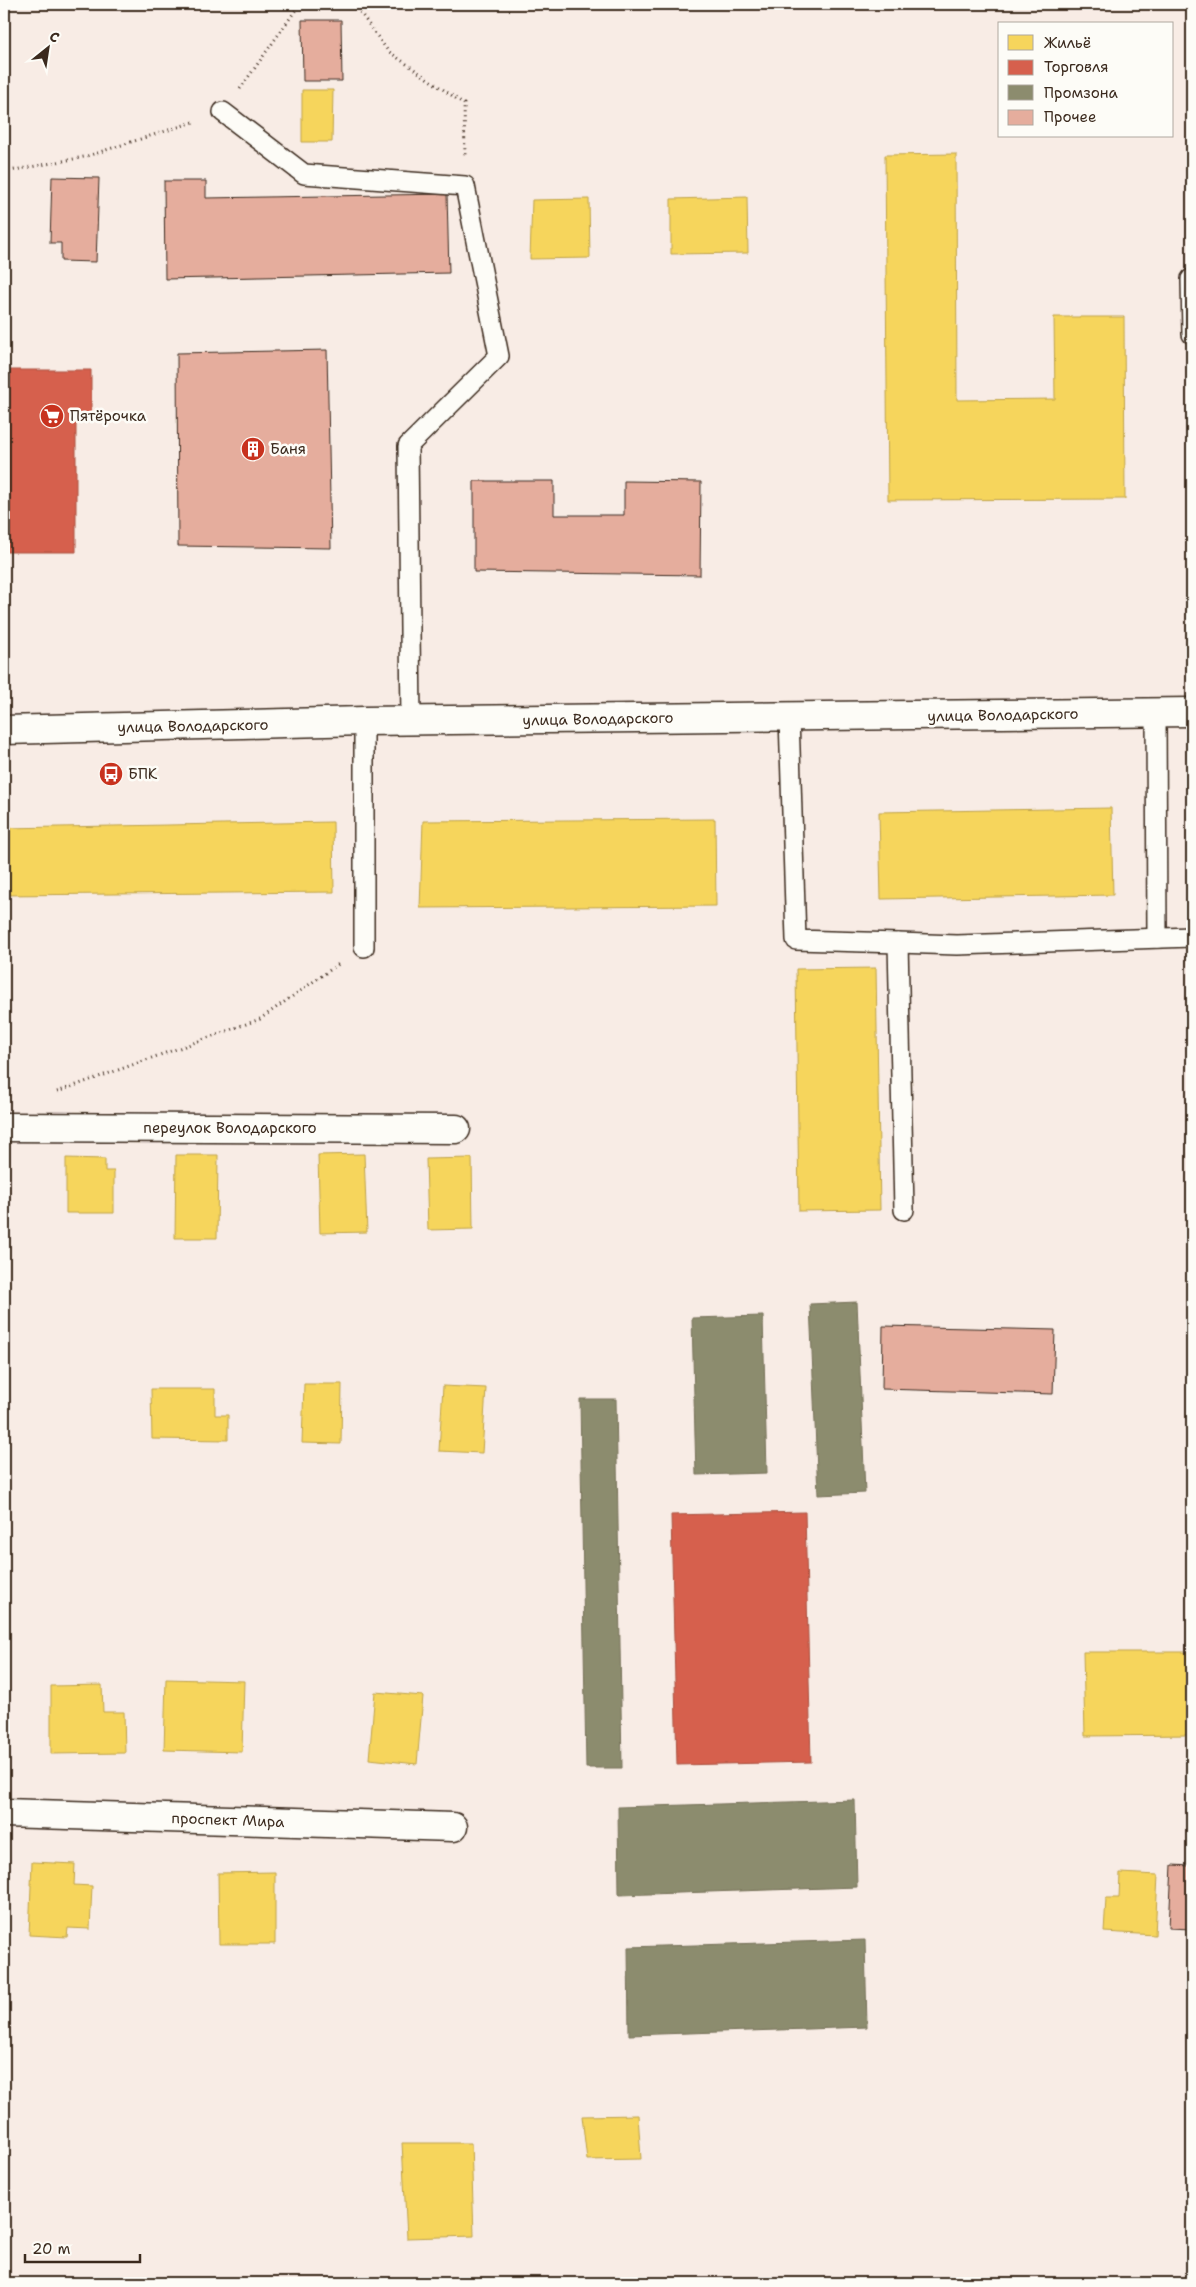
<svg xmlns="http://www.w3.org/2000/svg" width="1196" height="2287" font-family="'Shantell Sans',sans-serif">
	<rect width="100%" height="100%" fill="#f8ece5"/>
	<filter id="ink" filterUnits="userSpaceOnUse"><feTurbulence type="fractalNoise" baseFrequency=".02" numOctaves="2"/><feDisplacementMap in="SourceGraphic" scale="10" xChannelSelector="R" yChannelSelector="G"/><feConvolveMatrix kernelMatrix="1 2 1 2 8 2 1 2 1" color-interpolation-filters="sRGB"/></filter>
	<g filter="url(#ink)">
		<g fill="#f6d55c" stroke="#bea249">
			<path d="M302,90H333L332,142H302Z"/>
			<path d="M956,154L957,400L1055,399L1054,317H1124L1125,499L888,500L885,155Z"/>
			<path d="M747,197L748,253L671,254V199Z"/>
			<path d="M589,199L590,258L530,259L532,200Z"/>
			<path d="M1111,808L1113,895L881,899L879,812Z"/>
			<path d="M715,819L716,906L420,908L423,821Z"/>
			<path d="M333,822L334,892L4,895V828Z"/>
			<path d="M876,968L880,1210L799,1211L796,969Z"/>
			<path d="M364,1154L367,1232L320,1233L318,1155Z"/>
			<path d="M176,1155H218L217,1238H175Z"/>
			<path d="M66,1158L105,1159V1171H114V1213H66Z"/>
			<path d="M472,1158L473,1229L428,1230L426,1159Z"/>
			<path d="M304,1384H342L341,1444L302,1443Z"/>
			<path d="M443,1386L486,1388L482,1453L439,1451Z"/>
			<path d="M151,1389H215V1415H228V1440L152,1439Z"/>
			<path d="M1083,1652H1192V1735L1085,1736Z"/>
			<path d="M166,1679L244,1681L242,1752L164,1750Z"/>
			<path d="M102,1685L103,1712H124L125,1753L51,1754V1686Z"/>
			<path d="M375,1692L423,1696L417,1764L369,1759Z"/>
			<path d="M32,1862L75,1864L74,1885L92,1886L90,1929L68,1928L67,1937L29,1935Z"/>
			<path d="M275,1872V1944H219L218,1873Z"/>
			<path d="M1120,1873L1158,1875L1155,1935L1104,1932L1106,1898H1119Z"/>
			<path d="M638,2115L641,2159L587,2160L582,2116Z"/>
			<path d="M402,2143H471L474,2236L407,2238Z"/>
		</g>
		<g fill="#d6604d" stroke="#a8503f">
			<path d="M4,370H91V414H76V552H4Z"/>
			<path d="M805,1512L811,1762L677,1765L671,1515Z"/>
		</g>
		<g fill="#8c8c6e" stroke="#746f56">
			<path d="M857,1302L865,1493L818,1495L810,1304Z"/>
			<path d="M763,1316L767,1473L696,1475L692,1318Z"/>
			<path d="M580,1399H616L622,1768H586Z"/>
			<path d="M855,1800L857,1887L619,1895L618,1807Z"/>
			<path d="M865,1940L867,2027L629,2035L628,1947Z"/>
		</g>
		<g fill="#e5ad9d" stroke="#3b2a1e">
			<path d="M302,20H341L342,81H303Z"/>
			<path d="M52,177L99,178L96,262L61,261V243H50Z"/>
			<path d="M164,181H206V198L447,194L449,273L165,279Z"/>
			<path d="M327,350L331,548L178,546L177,353Z"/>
			<path d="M474,481H554V515H624V481L701,482L700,575L474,572Z"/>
			<path d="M883,1326L1055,1330L1053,1394L882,1389Z"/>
			<path d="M1172,1865L1192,1866V1929L1169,1928Z"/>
		</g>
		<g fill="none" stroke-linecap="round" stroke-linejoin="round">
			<g stroke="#3b2a1e" stroke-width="22">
				<g id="lane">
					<path d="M223,112L304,174L465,186L499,356L408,446L411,721"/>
					<path d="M1191,279L1192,334"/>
					<path d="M1156,713L1157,938"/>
					<path d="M789,717L796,940L898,943L904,1210"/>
					<path d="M898,943L957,945L1192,937"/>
					<path d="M364,947V721"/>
				</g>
			</g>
			<g stroke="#3b2a1e" stroke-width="31">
				<g id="street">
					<path d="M4,1127L456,1129"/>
					<path d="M4,1813L453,1827"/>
				</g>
			</g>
			<g stroke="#3b2a1e" stroke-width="31">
				<path id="primary" d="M4,730L364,721L1192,712"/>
			</g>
			<g stroke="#3b2a1e" stroke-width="3" stroke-dasharray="1 4" stroke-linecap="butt">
				<path d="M354,4L388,51L464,104L465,156"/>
				<path d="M240,89L300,4"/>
				<path d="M4,172L84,157L197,121"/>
				<path d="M57,1092L260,1019L340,963"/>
			</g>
			<use href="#lane" stroke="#fdfcf7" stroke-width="19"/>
			<use href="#street" stroke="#fdfcf7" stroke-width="28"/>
			<use href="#primary" stroke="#fdfcf7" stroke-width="28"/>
		</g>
	</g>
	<defs>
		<g id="supermarket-disc" transform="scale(1.25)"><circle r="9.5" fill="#c8321e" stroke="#fdfcf7"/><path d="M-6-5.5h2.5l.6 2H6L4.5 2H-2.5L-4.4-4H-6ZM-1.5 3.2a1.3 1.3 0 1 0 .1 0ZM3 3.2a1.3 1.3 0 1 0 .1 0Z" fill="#fff"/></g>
		<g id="building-disc" transform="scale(1.25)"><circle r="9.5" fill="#c8321e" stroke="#fdfcf7"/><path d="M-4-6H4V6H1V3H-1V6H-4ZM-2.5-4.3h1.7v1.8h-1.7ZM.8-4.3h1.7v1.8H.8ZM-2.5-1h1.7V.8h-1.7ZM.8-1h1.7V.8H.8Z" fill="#fff"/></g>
		<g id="bus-disc" transform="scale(1.25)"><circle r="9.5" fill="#c8321e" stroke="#fdfcf7"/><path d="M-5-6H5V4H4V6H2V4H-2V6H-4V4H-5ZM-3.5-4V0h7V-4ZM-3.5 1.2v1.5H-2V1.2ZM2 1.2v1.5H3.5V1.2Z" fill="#fff"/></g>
	</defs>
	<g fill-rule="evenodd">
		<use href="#supermarket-disc" x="52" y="416"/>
		<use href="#building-disc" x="253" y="449"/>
		<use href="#bus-disc" x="111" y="774"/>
	</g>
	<g text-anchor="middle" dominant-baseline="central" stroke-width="5" stroke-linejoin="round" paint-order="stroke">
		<g font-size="15" fill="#3b2a1e" stroke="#fdfcf7" text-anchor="start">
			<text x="70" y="416">Пятёрочка</text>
			<text x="270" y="449">Баня</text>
			<text x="128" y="774">БПК</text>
		</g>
		<g font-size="15" fill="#3b2a1e" stroke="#fdfcf7">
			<text transform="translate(1003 715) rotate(-1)">улица Володарского</text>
			<text transform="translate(598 719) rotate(-1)">улица Володарского</text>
			<text transform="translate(193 726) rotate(-1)">улица Володарского</text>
			<text x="230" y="1128">переулок Володарского</text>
			<text transform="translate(228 1820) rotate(2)">проспект Мира</text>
		</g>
	</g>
	<rect width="1196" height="2287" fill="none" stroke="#fdfcf7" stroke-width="20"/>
	<rect x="10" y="10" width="1176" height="2267" fill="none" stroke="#3b2a1e" stroke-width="2" filter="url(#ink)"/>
	<rect x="998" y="22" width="175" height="115" fill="#fdfcf7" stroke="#afa8a0"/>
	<rect x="1008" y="35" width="25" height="15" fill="#f6d55c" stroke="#afa8a0"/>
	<text x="1044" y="48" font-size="15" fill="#3b2a1e">Жильё</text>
	<rect x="1008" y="60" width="25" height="15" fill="#d6604d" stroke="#afa8a0"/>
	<text x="1044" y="72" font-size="15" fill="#3b2a1e">Торговля</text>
	<rect x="1008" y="85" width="25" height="15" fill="#8c8c6e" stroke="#afa8a0"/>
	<text x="1044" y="98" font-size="15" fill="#3b2a1e">Промзона</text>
	<rect x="1008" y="110" width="25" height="15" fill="#e5ad9d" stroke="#afa8a0"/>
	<text x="1044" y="122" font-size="15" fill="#3b2a1e">Прочее</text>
	<g transform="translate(48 48) rotate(30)" stroke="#fdfcf7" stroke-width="4" paint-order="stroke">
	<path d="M0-4L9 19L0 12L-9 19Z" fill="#3b2a1e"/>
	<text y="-8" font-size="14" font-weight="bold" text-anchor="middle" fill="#3b2a1e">С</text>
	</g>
	<path d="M25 2254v8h115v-8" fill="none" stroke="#3b2a1e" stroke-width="2.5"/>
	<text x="32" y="2254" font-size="15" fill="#3b2a1e" stroke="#fdfcf7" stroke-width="4" paint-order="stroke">20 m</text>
</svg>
